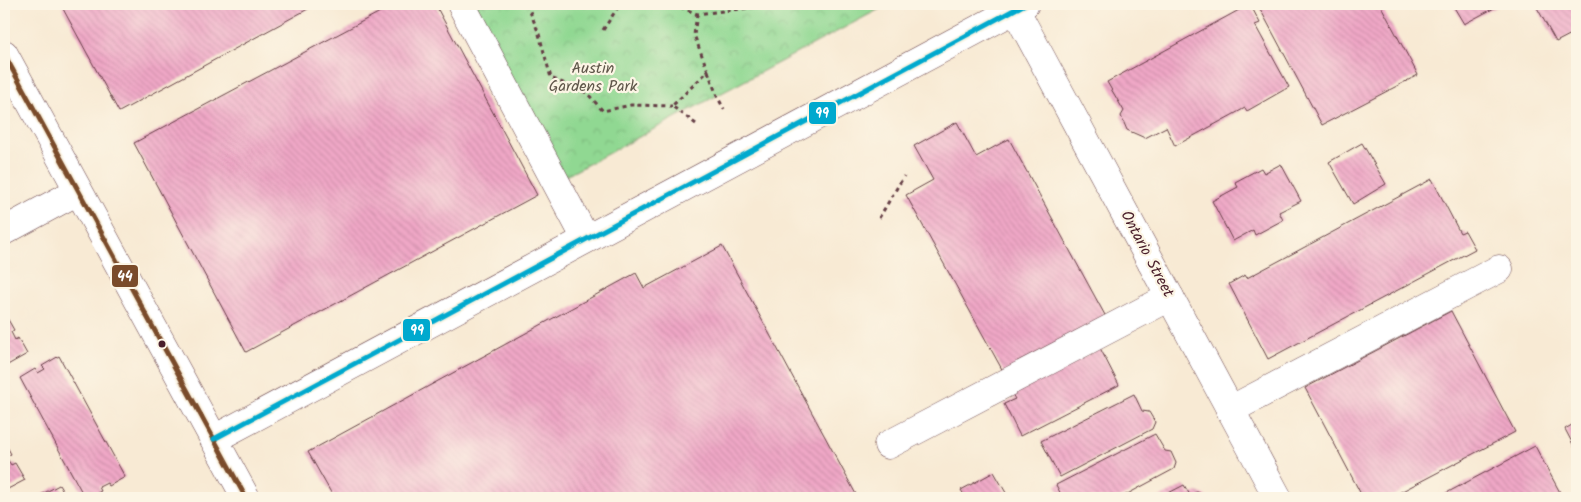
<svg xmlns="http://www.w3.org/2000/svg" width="1581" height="502" font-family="Kalam,sans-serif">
	<defs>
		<pattern id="park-crowns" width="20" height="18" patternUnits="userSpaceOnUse" patternTransform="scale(1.25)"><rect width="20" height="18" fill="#90d892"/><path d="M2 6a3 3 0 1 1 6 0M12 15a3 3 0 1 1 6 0" fill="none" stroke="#7eb97e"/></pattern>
		<pattern id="building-back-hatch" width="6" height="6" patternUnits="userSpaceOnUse" patternTransform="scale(1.25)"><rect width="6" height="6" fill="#efa7c6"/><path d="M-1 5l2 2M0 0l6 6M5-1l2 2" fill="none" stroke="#ce8faa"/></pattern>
	</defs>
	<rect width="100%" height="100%" fill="#fcf5e5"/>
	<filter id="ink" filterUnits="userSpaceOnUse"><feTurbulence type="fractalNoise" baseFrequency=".02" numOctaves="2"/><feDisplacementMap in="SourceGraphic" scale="10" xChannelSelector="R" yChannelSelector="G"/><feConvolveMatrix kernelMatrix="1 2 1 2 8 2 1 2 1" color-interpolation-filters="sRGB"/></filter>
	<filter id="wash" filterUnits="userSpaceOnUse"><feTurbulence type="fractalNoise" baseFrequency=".0096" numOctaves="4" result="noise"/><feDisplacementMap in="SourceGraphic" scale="20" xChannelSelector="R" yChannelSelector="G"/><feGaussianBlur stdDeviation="1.12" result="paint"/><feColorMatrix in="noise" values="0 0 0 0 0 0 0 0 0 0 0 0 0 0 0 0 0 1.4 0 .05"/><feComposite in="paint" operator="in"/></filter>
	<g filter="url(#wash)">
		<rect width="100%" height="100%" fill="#f8ead4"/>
		<path fill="url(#park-crowns)" stroke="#6d7c5e" d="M472,4H889L562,178Z"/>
		<g id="blocks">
			<g fill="url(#building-back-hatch)">
				<path d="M68,4H317L119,112L62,7Z"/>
				<path d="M395,4H435L537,195L246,352L134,143Z"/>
				<path d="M1250,4L1260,23L1255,25L1289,87L1247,111L1245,108L1175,146L1166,127L1145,138L1127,130L1121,116L1124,111L1107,82Z"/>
				<path d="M1261,4H1380L1418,75L1322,125L1258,5Z"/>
				<path d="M1452,4H1497L1498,6L1464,24Z"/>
				<path d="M1535,4H1577V31L1556,42Z"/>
				<path d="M957,122L976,157L1009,139L1106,317L1004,373L906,195L933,180L914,146Z"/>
				<path d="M1362,143L1386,184L1353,204L1329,162Z"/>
				<path d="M1281,164L1301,201L1279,212L1283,220L1255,235L1253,230L1233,241L1212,201L1238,187L1235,182L1261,168L1264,173Z"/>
				<path d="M1432,179L1460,233L1465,231L1475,249L1268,359L1229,284L1245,275L1247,278Z"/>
				<path d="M722,246L858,498H334L308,452L636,273L644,288Z"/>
				<path d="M1451,311L1515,432L1389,498H1363L1305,388Z"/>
				<path d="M6,316L14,330L11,332L15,340L18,338L27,354L4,367V317Z"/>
				<path d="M1100,348L1119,385L1020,436L1004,404L1015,399L1012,394Z"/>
				<path d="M59,356L125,477L109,486L107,483L99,487L101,491L88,498H85L20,378L35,369L38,373L45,369L42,366Z"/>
				<path d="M1134,394L1142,411L1149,412L1155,422L1152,429L1060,477L1041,441Z"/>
				<path d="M1577,422V452L1565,429Z"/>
				<path d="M1155,434L1165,451L1171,452L1176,463L1174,469L1120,498H1063L1056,485Z"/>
				<path d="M4,441L11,454L6,457L11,465L15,463L25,480L4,491Z"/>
				<path d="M1535,446L1563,498H1437Z"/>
				<path d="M994,472L1009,498H966L961,490Z"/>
				<path d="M59,485L67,498H35Z"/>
				<path d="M1184,485L1190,495L1197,492L1205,495L1207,498H1159Z"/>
			</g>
		</g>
	</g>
	<g filter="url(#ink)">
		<use href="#blocks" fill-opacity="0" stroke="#643d44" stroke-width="1"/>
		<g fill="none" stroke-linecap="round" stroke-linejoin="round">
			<g stroke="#643d44" stroke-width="29">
				<g id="minor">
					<path d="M461,4L586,239"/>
					<path d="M1015,9L1278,498"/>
					<path d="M4,231L78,191"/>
					<path d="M1230,410L1499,269"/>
					<path d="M214,439L1025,4"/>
					<path d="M888,445L1170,297"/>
				</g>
			</g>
			<g stroke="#643d44" stroke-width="29">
				<path id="major" d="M4,54L246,498"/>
			</g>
			<g stroke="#643d44" stroke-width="3" stroke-dasharray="4 4" stroke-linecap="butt">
				<path d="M527,4L539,34L551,78L587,93L603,111L631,105L672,106"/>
				<path d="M673,4L697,14L758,7L767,4"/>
				<path d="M603,30L620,4"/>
				<path d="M708,71L717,96L724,109"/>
				<path d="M696,124L672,106L708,71L694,35L697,14"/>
				<path d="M879,218L904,176"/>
			</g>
			<use href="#minor" stroke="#fff" stroke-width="28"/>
			<use href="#major" stroke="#fff" stroke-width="28"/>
			<g stroke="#fcf5e5" stroke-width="9">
				<path id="bus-1" d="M4,54L246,498"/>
			</g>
			<g stroke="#fcf5e5" stroke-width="9">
				<path id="bus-2" d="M214,439L1025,4"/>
			</g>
			<use href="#bus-1" stroke="#7a4b2a" stroke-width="5"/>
			<use href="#bus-2" stroke="#00a9ce" stroke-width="5"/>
		</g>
	</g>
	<circle fill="#4a1f2b" stroke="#fcf5e5" stroke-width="2" cx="162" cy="344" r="4.5"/>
	<g text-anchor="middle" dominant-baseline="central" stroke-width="4.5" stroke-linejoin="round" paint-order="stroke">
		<g font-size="16" fill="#5f564a" stroke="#fcf5e5">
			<text x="593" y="68">Austin<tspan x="593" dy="18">Gardens Park</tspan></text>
		</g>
		<g font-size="16" fill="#4a1f2b" stroke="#fcf5e5">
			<text transform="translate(1147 254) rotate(62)">Ontario Street</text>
		</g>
	</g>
	<g stroke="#fcf5e5" stroke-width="2">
		<rect x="808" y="101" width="29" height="24" rx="5" fill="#00a9ce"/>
		<rect x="111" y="264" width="28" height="24" rx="5" fill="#7a4b2a"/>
		<rect x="402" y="318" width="29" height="24" rx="5" fill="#00a9ce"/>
	</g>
	<g font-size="14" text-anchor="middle" font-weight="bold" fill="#fff">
		<text x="822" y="118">99</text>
		<text x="125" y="281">44</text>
		<text x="417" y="335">99</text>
	</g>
	<rect width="1581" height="502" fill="none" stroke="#fcf5e5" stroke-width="20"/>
</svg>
